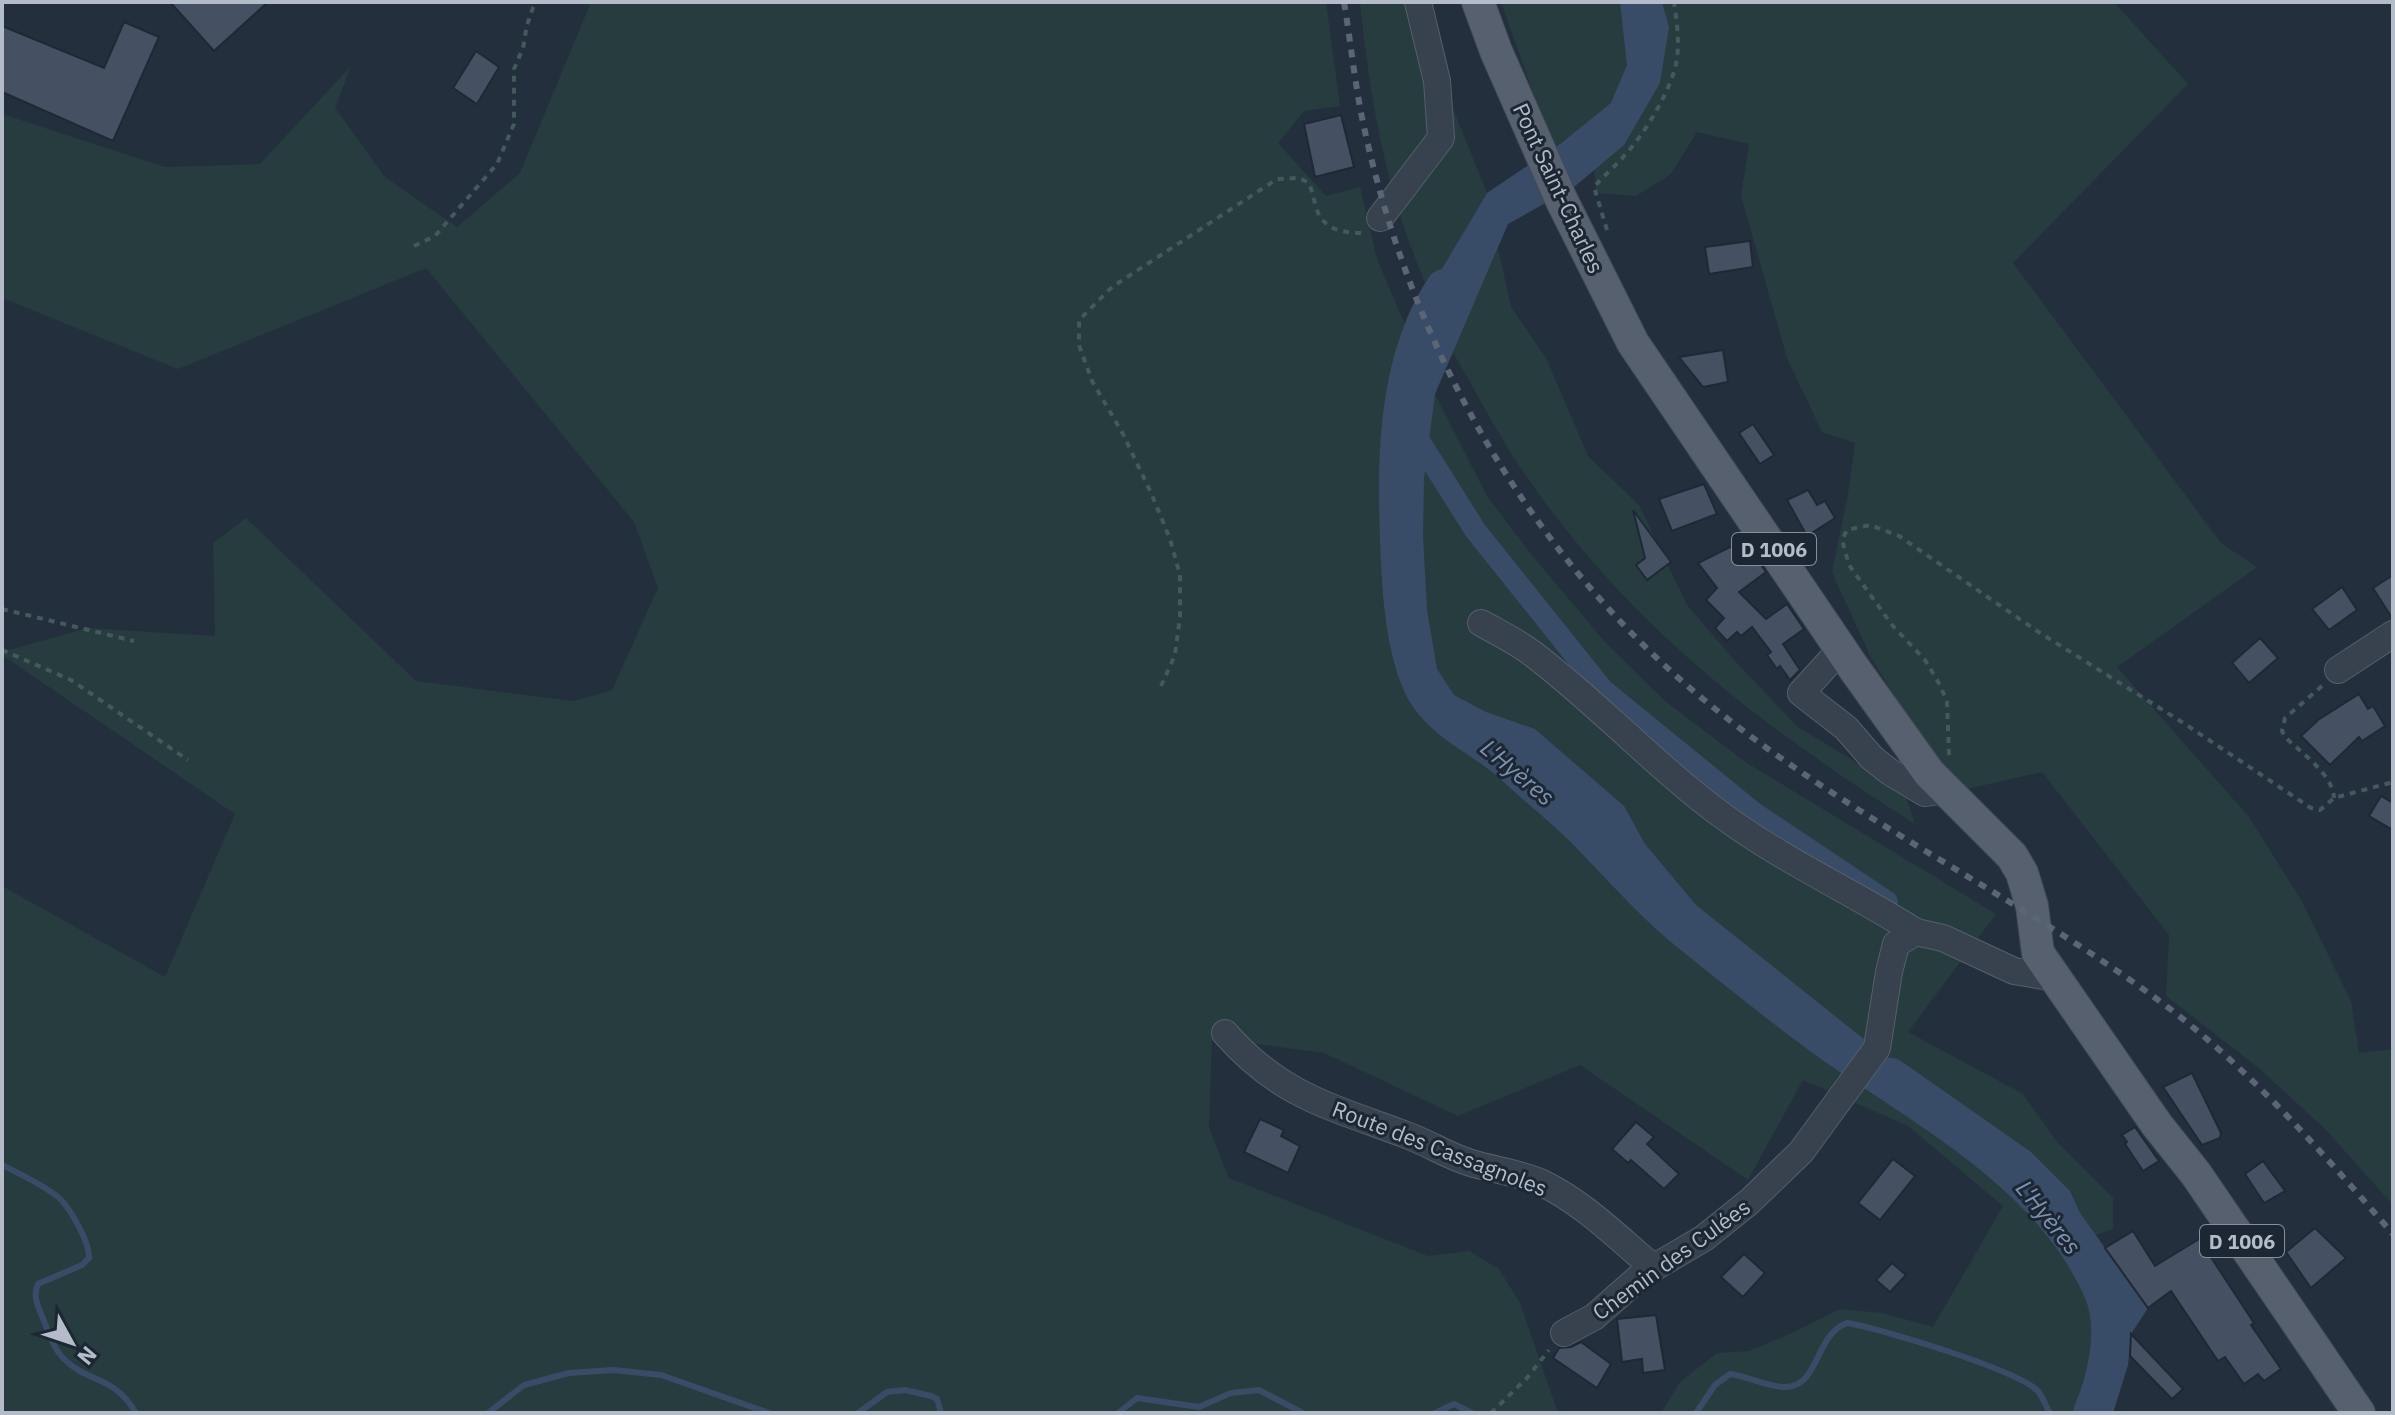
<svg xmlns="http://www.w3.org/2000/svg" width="2395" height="1415" font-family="'IBM Plex Sans',sans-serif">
	<rect width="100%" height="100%" fill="#242f3e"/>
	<g fill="#263c3f">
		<path d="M591,2H1326L1340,106L1304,111L1278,143L1326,196L1360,187L1377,259L1435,394L1487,496L1531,554L1605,642L1665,701L1747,763L1996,914L1908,1032L2023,1094L2058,1143L2113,1198V1229L2096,1235L2070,1238L2107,1310L2104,1375L2090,1413H1661L1680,1382L1717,1353L1749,1351L1794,1332L1840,1309L1882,1313L1933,1327L2003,1206L1908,1126L1803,1080L1748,1180L1580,1065L1458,1116L1324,1053L1212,1038L1209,1127L1229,1178L1428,1256L1469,1251L1499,1269L1520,1303L1558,1413H2V886L165,977L235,814L2,655V652L88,628L215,636L213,543L246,518L416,681L574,701L612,690L658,588L634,522L426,268L178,369L2,298V114L165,167L260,164L351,66L335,108L385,177L457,227L520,173Z"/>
		<path d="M1360,2H1410L1487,193L1440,274L1431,298C1421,272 1409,245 1401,218C1379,149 1367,74 1360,2Z"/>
		<path d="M1501,2H2114L2188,84L2013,263L2221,543L2257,567L2117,667L2249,817L2301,900L2351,1001L2359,1053L2393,1049V1205L2326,1130L2260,1069L2166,996L2169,935L2042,772L1967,789L1927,749L1870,656L1832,572L1848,494L1855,443L1822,432L1787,358L1741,196L1749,144L1697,132L1671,174L1636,196L1596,193L1591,120L1553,149Z"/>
		<path d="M1498,248L1511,307L1546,358L1588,456L1639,505L1687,605L1735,661L1798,727L1905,792L1915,824C1758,724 1625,623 1520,467C1495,430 1475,389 1452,351Z"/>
	</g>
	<path fill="#394c67" d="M1620,2H1662L1669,27L1660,83L1624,145L1574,187L1508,224L1435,394L1424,478L1423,535L1427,610L1437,669L1454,695L1486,712L1535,729L1624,806L1645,844L1696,905L1870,1044L1877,1056L1898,1059L2031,1152L2070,1191L2080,1213L2148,1308L2131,1334L2128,1365L2113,1413H2091C2117,1351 2114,1303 2076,1247C2016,1157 1916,1105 1830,1043C1781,1008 1733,970 1686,932C1646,899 1612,857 1574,820C1534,781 1487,748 1443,713L1427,696L1416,671L1403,612L1399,570L1397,473L1401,412L1408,377L1421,328L1439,274L1487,193L1560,144L1611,103L1627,65Z"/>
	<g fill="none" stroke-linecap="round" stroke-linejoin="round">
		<g stroke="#394c67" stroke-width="6">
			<path d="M2,1165C20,1174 42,1184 58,1197C70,1207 90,1243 89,1258L82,1265L38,1284C32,1296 39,1308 43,1319C49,1332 53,1348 63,1358C88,1384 113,1374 136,1413"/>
			<path d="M488,1413L524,1385L569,1373L613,1370L661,1375L769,1413"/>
			<path d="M858,1413L887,1392L905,1390L931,1396L937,1399L941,1413"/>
			<path d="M1118,1413L1137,1398L1199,1407L1231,1393L1259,1390L1303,1413"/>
			<path d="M1435,1413L1454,1404L1472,1413"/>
			<path d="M1696,1413L1715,1385L1730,1374C1748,1376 1766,1387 1785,1387C1820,1387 1814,1335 1847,1323C1880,1328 2017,1370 2038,1391C2043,1397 2046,1407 2050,1413"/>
		</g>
		<path stroke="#394c67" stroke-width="22" d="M1401,412L1475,530L1603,690L1754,813L1887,902"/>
		<path stroke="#394c67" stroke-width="36" d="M1444,287C1404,346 1396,427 1397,497C1398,549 1398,654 1428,697C1448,726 1487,742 1513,766C1536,788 1561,807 1583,829C1617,863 1650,902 1687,932C1734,970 1782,1009 1831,1044C1928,1112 2053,1177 2102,1292C2117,1329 2106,1378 2091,1413"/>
	</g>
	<g fill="#455162" stroke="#1f2835" stroke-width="2">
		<path d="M170,2H268L214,51Z"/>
		<path d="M124,22L159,37L113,141L2,92V26L104,68Z"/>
		<path d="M476,51L499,67L477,104L453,88Z"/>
		<path d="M1341,115L1354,167L1315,177L1304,124Z"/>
		<path d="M1750,241L1753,267L1709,274L1705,247Z"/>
		<path d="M1723,350L1728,382L1703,387L1679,357Z"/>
		<path d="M1753,424L1774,455L1760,464L1739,433Z"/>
		<path d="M1704,484L1717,514L1672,531L1659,499Z"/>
		<path d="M1808,490L1817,505L1825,501L1835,518L1807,536L1787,500Z"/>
		<path d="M1633,510L1671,562L1647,580L1636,565L1645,558Z"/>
		<path d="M1744,540L1766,572L1739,592L1766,619L1787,604L1804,629L1783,644L1800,670L1790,680L1780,666L1777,669L1767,655L1771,652L1752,627L1741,636L1737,632L1727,641L1715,628L1724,618L1706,600L1717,588L1698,563Z"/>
		<path d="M2393,575V618H2392L2373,588Z"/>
		<path d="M2342,587L2357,610L2329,630L2312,609Z"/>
		<path d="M2260,638L2278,658L2249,683L2232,663Z"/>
		<path d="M2359,694L2368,709L2373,706L2385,726L2362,741L2359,737L2330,765L2301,736L2318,720Z"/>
		<path d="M2381,796L2393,803V830L2369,816Z"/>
		<path d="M2192,1073L2221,1133L2220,1138L2202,1145L2163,1087Z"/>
		<path d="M1260,1119L1284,1130L1281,1136L1300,1146L1288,1173L1244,1152Z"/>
		<path d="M1636,1122L1654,1137L1647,1144L1679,1174L1664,1189L1631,1160L1628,1163L1612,1149Z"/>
		<path d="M2135,1127L2159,1161L2143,1171L2125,1144L2127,1142L2122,1135Z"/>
		<path d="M1893,1159L1915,1176L1880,1220L1858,1203Z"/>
		<path d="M2263,1161L2285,1191L2264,1203L2245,1174Z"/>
		<path d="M2315,1228L2346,1258L2311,1288L2286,1252Z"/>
		<path d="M2133,1231L2155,1266L2199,1239L2254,1323L2251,1325L2281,1369L2264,1381L2258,1374L2244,1384L2225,1357L2218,1361L2171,1291L2148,1308L2105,1248Z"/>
		<path d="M1744,1254L1765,1273L1743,1297L1721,1277Z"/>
		<path d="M1892,1263L1906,1275L1890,1292L1876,1280Z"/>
		<path d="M1656,1315L1665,1370L1643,1373L1642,1359L1622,1362L1617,1319Z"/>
		<path d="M2131,1334L2183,1389L2172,1399L2130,1356Z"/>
		<path d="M1581,1342L1611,1364L1597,1388L1553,1358L1559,1348L1571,1347Z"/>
	</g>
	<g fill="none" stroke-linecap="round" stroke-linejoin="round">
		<g stroke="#565f6c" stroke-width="28">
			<g id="minor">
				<path d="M1380,218L1441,138L1437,81L1418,2"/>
				<path d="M1481,623C1499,633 1518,642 1533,654C1600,705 1656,767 1723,816C1784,861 1853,892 1916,932"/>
				<path d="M1841,649L1801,693L1846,728L1872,758L1890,772L1925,793L1947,790"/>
				<path d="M2338,670L2393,634"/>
				<path d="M1225,1033C1281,1097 1333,1107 1409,1136C1430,1144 1450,1157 1471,1163C1494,1170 1520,1173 1542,1183C1584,1203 1619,1239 1654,1268"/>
				<path d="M1564,1333L1594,1317L1643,1274L1704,1238L1749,1202L1801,1152L1877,1048L1889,972L1896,944L1916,932L1943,938L2014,971L2055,978"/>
			</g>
		</g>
		<g stroke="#414a57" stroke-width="34">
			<path id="major" d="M1478,2L1496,51L1561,199L1633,343L1853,667L1929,773L2012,856L2022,873L2032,906L2038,953L2157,1125L2196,1174L2359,1413"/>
		</g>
		<g stroke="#44595c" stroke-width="4" stroke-dasharray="6 6" stroke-linecap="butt">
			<path d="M1607,230L1594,187C1603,176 1615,167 1624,156C1644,135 1670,92 1676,64C1680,44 1677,22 1674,2"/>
			<path d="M414,246L435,236L497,164L514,124V69L523,48L527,25L535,2"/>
			<path d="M2,609L134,641"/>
			<path d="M2,650L71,680L188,760"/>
			<path d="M1161,686L1175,655L1180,617V575L1170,539L1152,495L1123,434L1092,381L1079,345V320L1112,287L1277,179L1298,178L1308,182C1313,191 1313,198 1316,207C1323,231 1344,233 1365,233"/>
			<path d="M2322,686L2285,718L2282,731L2285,737C2301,753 2333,774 2334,798"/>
			<path d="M1949,755L1947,702L1940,685L1925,660L1892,625L1849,565L1842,540L1847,530L1870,525L1899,536L2037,631L2185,724L2311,808L2320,810L2334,798L2393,782"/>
			<path d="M1491,1413L1527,1378L1549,1350"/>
		</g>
		<use href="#minor" stroke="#38414e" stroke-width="26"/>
		<use href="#major" stroke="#56606e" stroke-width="32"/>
		<path stroke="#5a6575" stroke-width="6" stroke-dasharray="8 8" stroke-linecap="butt" d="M1344,2C1351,44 1355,86 1364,127C1411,346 1529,555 1703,699C1842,814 2007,890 2154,997C2245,1063 2320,1150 2393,1234"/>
	</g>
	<g text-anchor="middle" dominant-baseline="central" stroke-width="6" stroke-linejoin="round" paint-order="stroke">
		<g fill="#1d2633" stroke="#878f9c" stroke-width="2">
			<rect x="1732" y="533" width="84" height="32" rx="6"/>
			<rect x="2200" y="1225" width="84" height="32" rx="6"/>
		</g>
		<g font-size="20" font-weight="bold" fill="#b4bcc9">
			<text x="1774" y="549">D 1006</text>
			<text x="2242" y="1241">D 1006</text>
		</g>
		<g font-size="22" fill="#b4bcc9" stroke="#1d2633">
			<text transform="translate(1559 188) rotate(65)">Pont Saint-Charles</text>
			<text transform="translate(1440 1148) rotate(21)">Route des Cassagnoles</text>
			<text transform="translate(1671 1259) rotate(-36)">Chemin des Culées</text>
		</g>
		<g font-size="24" font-style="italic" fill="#7c92b1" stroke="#1d2633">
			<text transform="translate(1518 772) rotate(40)">L'Hyères</text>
			<text transform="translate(2049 1217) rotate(51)">L'Hyères</text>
		</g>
	</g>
	<rect width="2395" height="1415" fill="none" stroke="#b4bcc9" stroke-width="8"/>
	<g transform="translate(72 1343) rotate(130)" stroke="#1d2633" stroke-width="6" paint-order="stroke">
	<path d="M0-6L14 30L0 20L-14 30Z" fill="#b4bcc9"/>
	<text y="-12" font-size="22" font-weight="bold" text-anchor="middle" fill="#b4bcc9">N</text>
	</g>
</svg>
